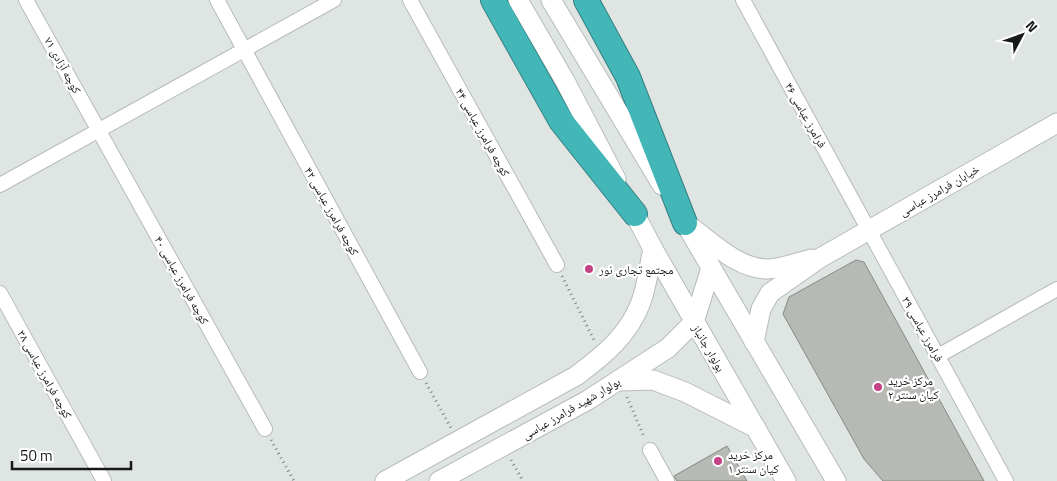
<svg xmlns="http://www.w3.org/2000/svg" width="1057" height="481" font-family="'Titillium Web','Noto Naskh Arabic',sans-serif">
	<rect width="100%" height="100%" fill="#dfe5e2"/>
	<g fill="#b7b9b4" stroke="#888a85">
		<path d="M856,260L864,262L984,481H883L864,459L783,314L789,297Z"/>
		<path d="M727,446L747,481H677L674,476Z"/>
	</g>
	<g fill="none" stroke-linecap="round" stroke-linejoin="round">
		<g stroke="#b6bcb9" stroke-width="16">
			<g id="street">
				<path d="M26,0L265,429"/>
				<path d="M217,0L420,372"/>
				<path d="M410,0L557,265"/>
				<path d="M743,0L1006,481"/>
				<path d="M0,185L334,0"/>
				<path d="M0,293L104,481"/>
				<path d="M938,356L1057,289"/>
				<path d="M650,450L667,481"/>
			</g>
		</g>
		<g stroke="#b6bcb9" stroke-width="21">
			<g id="secondary">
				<path d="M518,0L565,81L616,179"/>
				<path d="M551,0L662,185"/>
				<path d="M629,203L653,249L786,481"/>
				<path d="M678,211L836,481"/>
				<path d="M692,228C714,244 738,268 766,269C781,269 798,262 812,259"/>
				<path d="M754,342L761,309L770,293L820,258L1057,123"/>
				<path d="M620,381L653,380L685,392L756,428"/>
				<path d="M385,481L576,376C603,356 629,335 641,302C647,286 649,266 653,249"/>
				<path d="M439,481L588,400L668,348L694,322L711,268"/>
			</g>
		</g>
		<g stroke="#347f80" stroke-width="26">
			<g id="highway">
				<path d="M493,0L561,121L635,214"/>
				<path d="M586,0L628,77L685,223"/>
			</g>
		</g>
		<g stroke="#7f8381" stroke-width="3" stroke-dasharray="1 4" stroke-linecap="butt">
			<path d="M562,276L594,340"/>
			<path d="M426,383L451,428"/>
			<path d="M627,397L644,437"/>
			<path d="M271,440L294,481"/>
			<path d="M511,460L523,481"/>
		</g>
		<use href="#street" stroke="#fff" stroke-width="14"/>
		<use href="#secondary" stroke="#fff" stroke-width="19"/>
		<use href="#highway" stroke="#43b6b8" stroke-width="24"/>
	</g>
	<g fill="#c64185" stroke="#fff" stroke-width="2">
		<circle cx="589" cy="269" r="5"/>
		<circle cx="878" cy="387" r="5"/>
		<circle cx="718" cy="461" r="5"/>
	</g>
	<g text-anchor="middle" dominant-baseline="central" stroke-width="4.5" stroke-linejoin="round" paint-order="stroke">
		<g font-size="12" fill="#181a19" stroke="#fff">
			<text transform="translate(63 65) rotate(61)">کوچه آزادی ۷۱</text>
			<text transform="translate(806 115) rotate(61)">فرامرز عباسی ۴۶</text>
			<text transform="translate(483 132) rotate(61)">کوچه فرامرز عباسی ۴۴</text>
			<text transform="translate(939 190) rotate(-30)">خیابان فرامرز عباسی</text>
			<text transform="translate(332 211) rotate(61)">کوچه فرامرز عباسی ۴۲</text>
			<text transform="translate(182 280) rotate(61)">کوچه فرامرز عباسی ۴۰</text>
			<text transform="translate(923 329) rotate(61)">فرامرز عباسی ۳۹</text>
			<text transform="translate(709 348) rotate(60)">بولوار جانباز</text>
			<text transform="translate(45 374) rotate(61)">کوچه فرامرز عباسی ۳۸</text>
			<text transform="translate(571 408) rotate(-30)">بولوار شهید فرامرز عباسی</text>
		</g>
		<g font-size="12" fill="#181a19" stroke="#fff" text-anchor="start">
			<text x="599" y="269">مجتمع تجاری نور</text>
			<text x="888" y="380">مرکز خرید<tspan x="888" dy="14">کیان سنتر ۲</tspan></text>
			<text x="728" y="454">مرکز خرید<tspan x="728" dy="14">کیان سنتر ۱</tspan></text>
		</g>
	</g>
	<g transform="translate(1022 35) rotate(49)" stroke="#ffffff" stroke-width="4" paint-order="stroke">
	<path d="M0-4L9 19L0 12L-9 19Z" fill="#181a19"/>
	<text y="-8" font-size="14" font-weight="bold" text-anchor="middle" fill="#181a19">N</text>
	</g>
	<path d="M12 461v8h119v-8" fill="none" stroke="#181a19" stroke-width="2.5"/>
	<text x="20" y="461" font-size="15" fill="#181a19" stroke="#ffffff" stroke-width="4" paint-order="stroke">50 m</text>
</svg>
